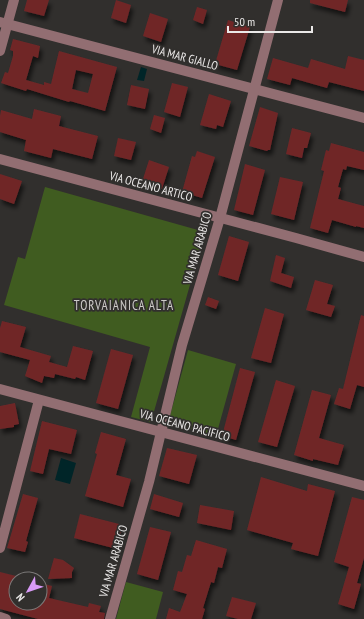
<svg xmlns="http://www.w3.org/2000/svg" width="364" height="619" font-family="'PT Sans Narrow',sans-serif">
	<defs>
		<filter id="shadow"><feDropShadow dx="2.5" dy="4.5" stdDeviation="2" flood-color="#0009"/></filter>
	</defs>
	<rect width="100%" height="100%" fill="#312f2d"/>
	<g fill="#405c20">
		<path d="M45,187L205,232L151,422L131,417L150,347L4,305L18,257L25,259Z"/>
		<path d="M188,350L236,364L216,436L168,423Z"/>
		<path d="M126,582L163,592L156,619H116Z"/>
	</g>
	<g fill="#002528">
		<path d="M141,67L147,69L144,81L137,80Z"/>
		<path d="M61,458L76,463L70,484L55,480Z"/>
	</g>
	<g fill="#702728" fill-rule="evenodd" filter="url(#shadow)">
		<path d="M27,0H49L44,16L24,11Z"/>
		<path d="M116,0L131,5L126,23L111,18Z"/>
		<path d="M310,0H348L345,12L310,3Z"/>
		<path d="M197,7L207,10L203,24L193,20Z"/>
		<path d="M150,13L168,19L161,42L143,36Z"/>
		<path d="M228,20L250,27L237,70L215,64Z"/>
		<path d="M13,39L40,46L38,58L33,56L26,80L44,85V82L51,84L59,51L117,67L105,111L70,101L69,102L27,89L26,91L1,83L5,72L8,73L13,56V51L10,50ZM76,70L93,74L88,93L72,89Z"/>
		<path d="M348,56L364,60V91L329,82L327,88L292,78L290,85L267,79L273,58L308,68L311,59L345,69Z"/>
		<path d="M172,83L188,87L180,117L164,112Z"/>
		<path d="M131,85L149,89L145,109L127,105Z"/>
		<path d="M209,94L231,101L223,127L217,125L216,129L200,125Z"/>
		<path d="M260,107L278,113L270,150H268L267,151L249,146Z"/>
		<path d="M34,109L61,116L59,126L98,136L92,159L53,149L51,158L24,151L26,140L0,132V116L1,110L32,119Z"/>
		<path d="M154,115L165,118L161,133L150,129Z"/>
		<path d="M292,128L311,133L307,148H304L302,158L286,154Z"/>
		<path d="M118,138L136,142L131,160L114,156Z"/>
		<path d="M331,143L364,152V170L347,166L346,170L343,169L338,187L341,188L338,199L364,206V228L356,226V227L332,220L328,233L310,228L324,171L321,170L326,150L329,151Z"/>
		<path d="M197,151L215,157L202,198L182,192L192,156L195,157Z"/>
		<path d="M149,160L169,167L162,189L142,182Z"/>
		<path d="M245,164L265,170L253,215L234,210Z"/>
		<path d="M0,174L22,181L14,204L0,199Z"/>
		<path d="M280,177L303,182L294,220L271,214Z"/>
		<path d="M229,236L249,242L238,281L218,275Z"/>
		<path d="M276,255L285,258L281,273L294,277L291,288L270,281Z"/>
		<path d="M315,280L333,285L327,304L335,306L331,317L306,310Z"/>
		<path d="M208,297L219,301L216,309L205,305Z"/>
		<path d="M265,308L284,314L271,363L251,358Z"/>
		<path d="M361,315L364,316V387L357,385L350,409L334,404L339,388L343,389Z"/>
		<path d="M2,321L26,327L20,347L51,356L49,362L67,367L73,346L93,351L85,380L76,377L75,379L55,374L54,378L44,376L42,383L25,376L30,360L0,352V328Z"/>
		<path d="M111,349L133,355L118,409L96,403Z"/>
		<path d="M240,368L255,372L236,440L222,436Z"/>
		<path d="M276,380L295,386L277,447L258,442Z"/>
		<path d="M312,390L331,395L319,438L344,445L338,465L313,459V461L294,455Z"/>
		<path d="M15,403L19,424L14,425V427L0,429V406Z"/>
		<path d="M42,421L77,430L71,454L49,449L43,474L30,471Z"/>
		<path d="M101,432L126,439L116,475L131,479L123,507L85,496L97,454L95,453Z"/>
		<path d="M167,448L197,455L189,484L159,476Z"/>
		<path d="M261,477L307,491L308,484L335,491L318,556L291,549L293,543L247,530Z"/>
		<path d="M23,494L38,498L26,541L28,542L25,552L7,548Z"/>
		<path d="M154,494L183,503L179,517L150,509Z"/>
		<path d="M352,497L364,500V558L357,583L361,584L354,609L338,604L349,567L334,562Z"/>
		<path d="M200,505L234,511L231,530L197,523Z"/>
		<path d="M80,514L123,525L117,549L74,538Z"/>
		<path d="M150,527L171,532L158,580L137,574Z"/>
		<path d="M196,540L227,549L222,568L218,567L214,583L211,582L203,608L205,609L202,619H166L169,608L180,612L187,594L173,590L178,571L182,572L187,555L191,556Z"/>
		<path d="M54,558L63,560L74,568L72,572V578L48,579Z"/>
		<path d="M0,572L16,576V603H40V583L52,586L49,598L88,607L89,603L101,606L99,612L105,613L104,619H38L0,609Z"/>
		<path d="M232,597L256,603L251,619H238L226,616Z"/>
	</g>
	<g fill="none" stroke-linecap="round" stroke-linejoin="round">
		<g stroke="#926e72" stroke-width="10">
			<path d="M0,22L364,118"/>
			<path d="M0,51L14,0"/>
			<path d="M0,159L296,238L364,257"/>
			<path d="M0,389L364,486"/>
			<path d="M0,548L39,400"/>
			<path d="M0,617L6,619"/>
			<path d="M110,619L149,482L182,345L220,218L278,0"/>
		</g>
	</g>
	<g text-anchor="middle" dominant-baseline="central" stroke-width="3.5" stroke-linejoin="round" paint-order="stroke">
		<g font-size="12" fill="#ebe9e8" stroke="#312f2d">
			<text transform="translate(185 57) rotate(15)">VIA MAR GIALLO</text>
			<text transform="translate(151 186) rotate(15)">VIA OCEANO ARTICO</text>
			<text transform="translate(197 248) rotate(-74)">VIA MAR ARABICO</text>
			<text transform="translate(185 425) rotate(15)">VIA OCEANO PACIFICO</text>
			<text transform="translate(113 561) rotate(-74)">VIA MAR ARABICO</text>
		</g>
		<g font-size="13" letter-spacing="1" fill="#cdcbc8" stroke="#312f2d">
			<text x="124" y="305">TORVAIANICA ALTA</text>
		</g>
	</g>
	<g transform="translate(28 591) rotate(230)"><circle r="19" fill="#312f2d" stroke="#7b7978"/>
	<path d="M0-3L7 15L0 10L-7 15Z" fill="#d99af7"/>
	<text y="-6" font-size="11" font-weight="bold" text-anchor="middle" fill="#ebe9e8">N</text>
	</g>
	<path d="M228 26v6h84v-6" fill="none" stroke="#ebe9e8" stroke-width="2"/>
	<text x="234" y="26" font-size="12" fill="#ebe9e8" stroke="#312f2d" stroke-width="3" paint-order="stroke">50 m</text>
</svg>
